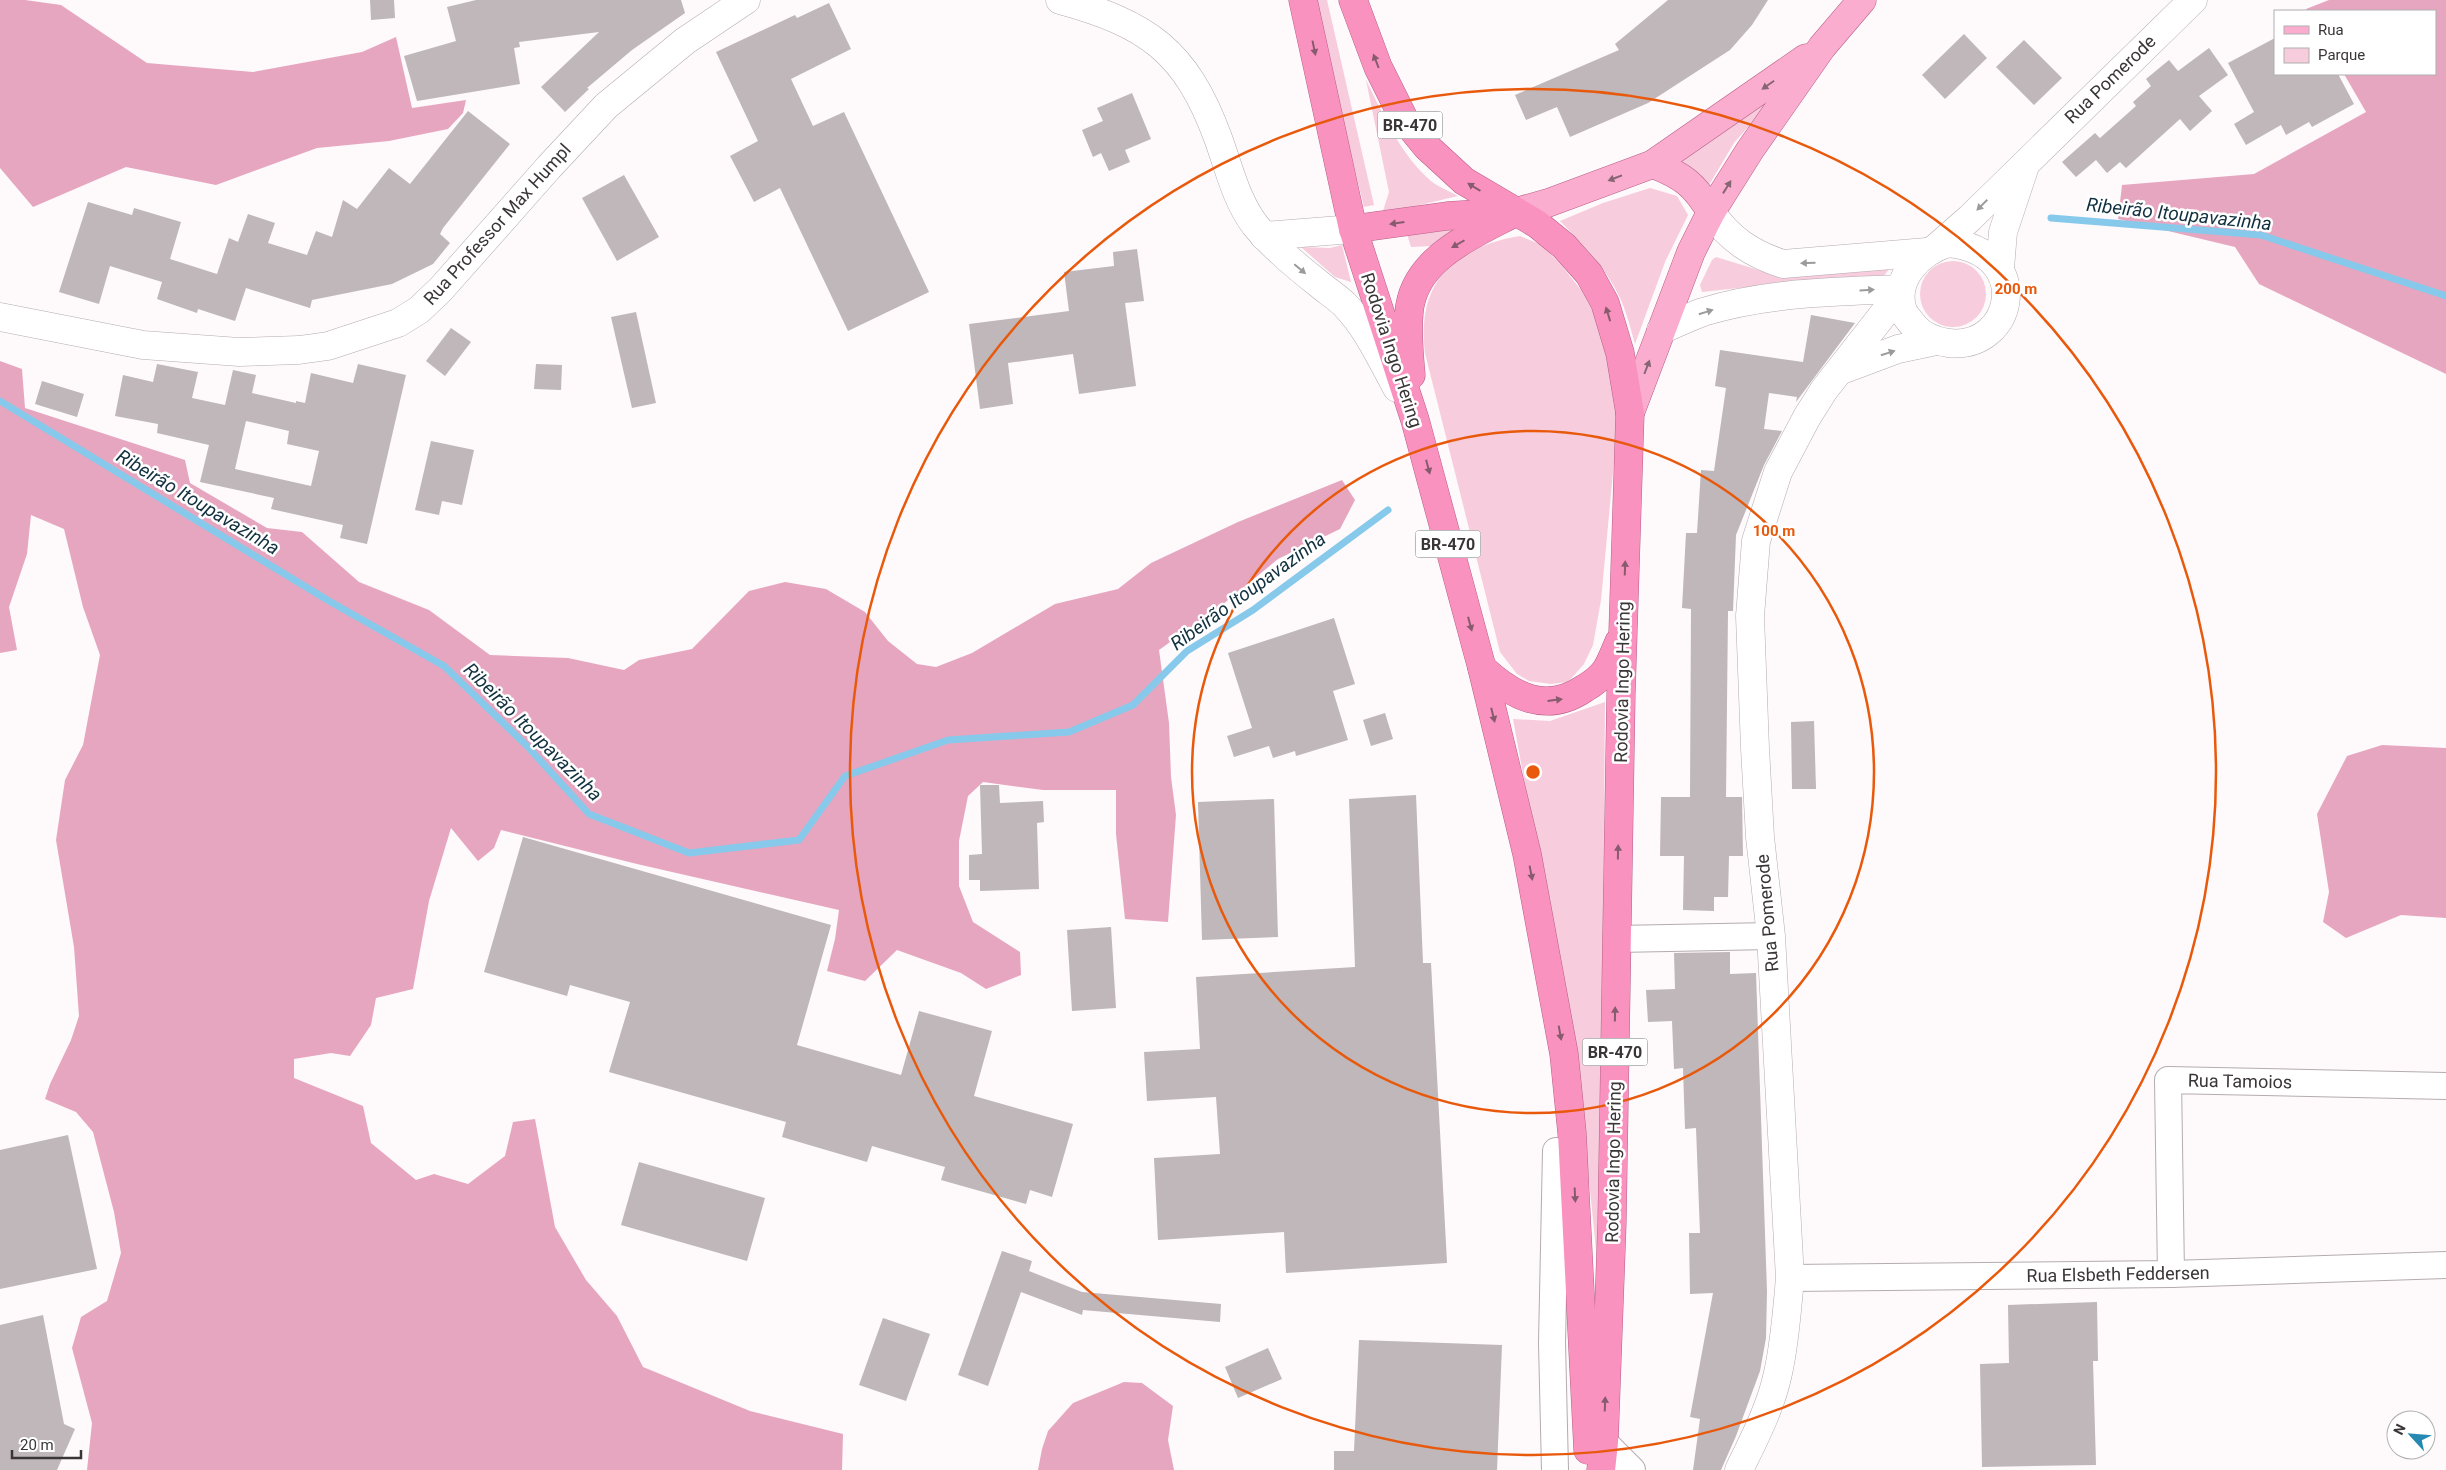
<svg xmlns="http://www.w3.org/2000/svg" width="2446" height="1470" font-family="Roboto,sans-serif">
	<rect width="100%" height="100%" fill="#fef9fb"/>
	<g fill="#f7ccdc">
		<path d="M1313,0H1327L1374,205L1364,207Z"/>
		<path d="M1366,80C1384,116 1400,154 1431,181C1438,187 1450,191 1458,196L1382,214L1389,192Z"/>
		<path d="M1781,89L1734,143L1709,185L1676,164Z"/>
		<path d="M1650,188L1677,196L1688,215L1665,262L1635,344C1631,330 1627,314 1621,300C1607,269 1583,245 1560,221L1603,203Z"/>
		<path d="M1465,226L1433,246L1411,247L1406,231Z"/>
		<path d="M1520,236L1542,245L1562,266L1581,290L1601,326L1618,419L1601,600L1593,645L1584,664L1568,682L1551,684L1529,681L1517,674L1500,652L1425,353C1416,283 1453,247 1520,236Z"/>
		<path d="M1342,245L1351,282L1335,277L1301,247L1330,248Z"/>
		<path d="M1716,257L1775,275L1798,277L1893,264L1880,281L1831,278L1702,292L1700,285L1712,260Z"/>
		<circle cx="1953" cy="294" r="33"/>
		<path d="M1605,702L1600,1289L1579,1081L1513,719L1550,721Z"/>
	</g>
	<g fill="#e7a6bf">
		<path d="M0,0H25L61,5L147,63L253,72L362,52L396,37L412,108L466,100L463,113L448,129L389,141L317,148L216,185L126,167L33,207L0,168Z"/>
		<path d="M2329,0H2446V374L2259,284L2235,247L2118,219L2122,185L2254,174L2366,112L2344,74H2435V11H2307L2306,9Z"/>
		<path d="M0,361L22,369L25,408L185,460L190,483L267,528L302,532L359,582L429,610L490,655L568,658L624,670L639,660L692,649L749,591L785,582L826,589L865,612L888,641L917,664L936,667L972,653L1055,604L1118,589L1151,563L1238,522L1342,480L1355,500L1340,529L1278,559L1222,605L1159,650L1169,723L1171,777L1176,815L1168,922L1125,919L1116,834V790H1043L983,782L968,796L959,841V886L973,922L1020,952L1021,975L986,989L961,973L897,950L865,981L827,971L835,939L839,910L637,864L501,830L494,848L478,861L451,828L429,901L413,989L376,998L371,1025L350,1056L331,1053L294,1059V1078L363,1106L371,1143L416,1180L434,1174L468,1184L505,1156L513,1122L535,1119L555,1227L586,1280L617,1316L643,1367L750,1411L843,1434L842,1470H87L92,1423L72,1348L81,1317L107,1301L121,1253L114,1212L93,1132L76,1112L45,1099L50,1084L71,1040L79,1016L74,947L56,840L65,780L83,745L100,655L83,607L64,529L31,515L27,554L9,607L17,650L0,653Z"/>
		<path d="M2382,745L2446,748V918L2401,915L2346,938L2323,922L2329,892L2317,814L2347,756Z"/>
		<path d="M1124,1382L1142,1383L1173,1406L1168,1440L1174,1470H1038L1042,1449L1048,1431L1073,1403Z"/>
	</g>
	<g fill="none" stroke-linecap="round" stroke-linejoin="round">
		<g stroke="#86c9eb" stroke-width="7">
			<path d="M2051,218L2261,235L2446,296"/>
			<path d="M0,401L329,601L444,666L527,746L589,814L689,853L799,840L845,776L948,740L1069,732L1133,705L1187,651L1253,610L1388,510"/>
		</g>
	</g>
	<g fill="#bfb7ba" fill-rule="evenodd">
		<path d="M370,0H394L395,18L371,20Z"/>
		<path d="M476,0H681L685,13L632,50L587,88L589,89L565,112L541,87L599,32L519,42L520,47L514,48L520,84L417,101L404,56L456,41L447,7Z"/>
		<path d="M1668,0H1768L1752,25L1730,50L1648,103L1570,137L1557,107L1526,120L1515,95L1619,50L1615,44Z"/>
		<path d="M829,3L851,49L791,79L813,126L844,112L929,292L848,331L780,188L754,202L730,156L758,141L716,52L795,15L797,18Z"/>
		<path d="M1964,34L1987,58L1945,99L1922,75Z"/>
		<path d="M2275,38V74H2338L2354,104L2312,127L2309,122L2286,135L2281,125L2246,145L2234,124L2254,112L2228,63Z"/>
		<path d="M2024,40L2062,78L2034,105L1996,67Z"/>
		<path d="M2209,48L2228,75L2199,96L2212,111L2190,131L2180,119L2126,168L2120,162L2107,173L2096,160L2076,177L2062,162L2095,133L2100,138L2136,106L2133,102L2151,86L2146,79L2169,60L2178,71Z"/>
		<path d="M1132,93L1151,139L1125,150L1130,162L1109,171L1101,153L1093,157L1082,130L1103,121L1097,108Z"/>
		<path d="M468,111L510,144L443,228L440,234L450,243L433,264L392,284L312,300L310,308L246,288L235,321L198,309L197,313L157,299L162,282L110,266L99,304L59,292L88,202L132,215L134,208L181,222L170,259L217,274L229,238L238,242L248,214L275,223L268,243L307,255L316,231L332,237L343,200L357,209L389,168L410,184Z"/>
		<path d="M624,175L659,237L617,261L582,198Z"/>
		<path d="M1137,249L1144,301L1125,303L1136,386L1079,394L1073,354L1008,363L1013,404L980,409L969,324L1069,311L1064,272L1114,266L1113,252Z"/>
		<path d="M636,312L656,403L632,408L611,317Z"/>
		<path d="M1811,315L1855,323L1796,402L1797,397L1769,393L1764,429L1782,431L1764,465L1736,535L1733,611H1728L1726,797H1742L1743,856H1729L1728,897H1714V911L1683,910L1684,856H1660L1661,797H1690L1691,609L1682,608L1686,533H1697L1701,470L1714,471L1726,388L1715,386L1720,350L1803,362Z"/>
		<path d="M451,328L471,342L445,376L426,361Z"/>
		<path d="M157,364L198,372L192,398L225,405L233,370L256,375L252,393L296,403V401L305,403L311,373L353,383L358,364L406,375L367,544L340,538L343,525L271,509L274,498L200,482L209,445L157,433L158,424L115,416L123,375L153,382ZM246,421L289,431L287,444L319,451L311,486L235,469Z"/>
		<path d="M536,364L562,365L561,390L534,389Z"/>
		<path d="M42,381L84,394L77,417L35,404Z"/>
		<path d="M431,441L474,450L462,505L442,501L439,515L415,510Z"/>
		<path d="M1334,618L1355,684L1333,691L1348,740L1296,756L1295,751L1273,758L1269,746L1234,757L1227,736L1252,728L1228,653Z"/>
		<path d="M1385,713L1393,739L1371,746L1363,720Z"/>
		<path d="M1814,721L1816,789H1792L1791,722Z"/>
		<path d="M980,785H999L1000,803L1043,801L1044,822L1037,823L1039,889L980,891V880H969V855L982,854Z"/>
		<path d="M1416,795L1423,963H1431L1447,1263L1286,1273L1284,1232L1158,1240L1154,1158L1220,1154L1216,1097L1147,1101L1144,1052L1200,1049L1196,977L1355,967L1349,799Z"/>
		<path d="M1274,799L1278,937L1202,940L1198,802Z"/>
		<path d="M523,837L831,925L797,1045L901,1075L919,1011L992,1031L974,1096L1073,1124L1052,1197L1030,1190L1026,1204L941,1180L945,1167L872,1146L867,1162L782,1137L786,1122L609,1072L630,1002L570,985L567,996L484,972Z"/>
		<path d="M1111,927L1116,1008L1072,1011L1067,930Z"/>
		<path d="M1730,952V974L1756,973L1767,1291L1766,1338L1760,1371L1736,1436L1721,1470H1693L1700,1419L1690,1417L1713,1293L1690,1294L1689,1233H1700L1696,1128L1685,1129L1683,1068L1674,1069L1672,1021L1648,1022L1646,990L1675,989L1674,953Z"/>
		<path d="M68,1135L97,1269L0,1289V1150Z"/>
		<path d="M639,1162L765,1198L747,1261L621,1225Z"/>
		<path d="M1002,1251L1032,1261L1029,1271L1082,1292L1221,1304L1220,1322L1083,1310L1082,1315L1021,1292L988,1386L958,1375Z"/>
		<path d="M2097,1302L2098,1361H2093L2096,1465L1982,1467L1980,1364L2009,1363L2008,1305Z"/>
		<path d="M43,1315L64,1424L75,1429L57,1470H0V1325Z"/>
		<path d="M883,1318L930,1334L906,1401L859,1385Z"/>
		<path d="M1359,1340L1502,1345L1497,1470H1334V1451H1354Z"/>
		<path d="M1268,1348L1282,1379L1238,1398L1225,1367Z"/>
	</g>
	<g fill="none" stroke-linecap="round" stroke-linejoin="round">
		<g stroke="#b4acaf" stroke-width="28">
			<g id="minor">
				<path d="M1617,939L1771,936"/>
				<path d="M2171,1274L2168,1080L2446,1086"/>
				<path d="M1790,1278L2171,1274L2446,1265"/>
				<path d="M1604,1442L1632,1470"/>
				<path d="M1555,1470L1552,1343L1556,1151"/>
			</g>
		</g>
		<g stroke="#b4acaf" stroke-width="29">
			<g id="tertiary">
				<path d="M1060,0C1148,24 1186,51 1218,138C1229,168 1236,200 1255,225C1273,247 1296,266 1319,284C1327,291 1337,297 1345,305C1368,329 1381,359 1397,388"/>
				<path d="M1711,212C1729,239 1752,254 1783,264L1927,252"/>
				<path d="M1264,236L1353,229"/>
				<path d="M1948,243C2035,251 2015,351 1948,343C1936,341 1922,336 1914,326C1911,322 1905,316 1903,311C1892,279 1920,252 1948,243Z"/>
				<path d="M1937,247L1970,218L2193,0"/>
				<path d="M2000,268L2003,232L2024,169"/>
				<path d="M0,317L143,345L239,352L299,350L328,346L398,323L419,310L441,289L549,167L606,106L685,41L746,0"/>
				<path d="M1661,330C1675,324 1689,317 1703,312C1767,292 1835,292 1901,289"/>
				<path d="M1842,370L1898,349L1936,341"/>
				<path d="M1739,1470C1754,1439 1771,1407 1778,1373C1785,1342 1787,1310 1790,1278L1771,936L1760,837L1755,748L1750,616L1756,541L1778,472L1807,417L1824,390L1900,293"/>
			</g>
		</g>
		<g stroke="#b66086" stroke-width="29">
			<g id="primary">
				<path d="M1653,164C1683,176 1694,184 1711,212"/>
				<path d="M1516,212L1548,203L1653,164L1806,58"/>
				<path d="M1630,413L1691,252L1711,212L1750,150L1822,47L1862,0"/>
			</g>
		</g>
		<g stroke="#b66086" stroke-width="29">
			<g id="trunk">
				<path d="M1303,0L1353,229L1415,420L1482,668L1527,854L1564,1054L1572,1133L1588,1450"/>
				<path d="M1353,0L1378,67L1404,119L1427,147L1464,181L1537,224L1564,246L1589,274L1605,303L1620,353L1630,413L1621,694L1612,1223L1604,1442L1601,1470"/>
				<path d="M1353,229L1447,216L1508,212"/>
				<path d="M1411,375C1409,354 1407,333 1409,313C1413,258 1473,235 1516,212"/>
				<path d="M1482,668C1512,696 1546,715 1585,688C1592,684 1601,677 1606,670C1611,662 1615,651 1619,642"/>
			</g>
		</g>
		<use href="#minor" stroke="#fff" stroke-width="26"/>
		<use href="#tertiary" stroke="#fff" stroke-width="28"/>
		<use href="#primary" stroke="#fbadd0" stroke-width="28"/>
		<use href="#trunk" stroke="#fa92c0" stroke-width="28"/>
	</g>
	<defs><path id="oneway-solid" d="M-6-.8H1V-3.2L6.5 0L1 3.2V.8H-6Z" transform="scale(1.25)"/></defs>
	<g fill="#875b6e">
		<use href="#oneway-solid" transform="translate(1314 48) rotate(78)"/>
		<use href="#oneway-solid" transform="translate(1376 61) rotate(-111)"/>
		<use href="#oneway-solid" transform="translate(1474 187) rotate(-149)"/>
		<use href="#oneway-solid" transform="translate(1397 223) rotate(172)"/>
		<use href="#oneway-solid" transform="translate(1458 244) rotate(150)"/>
		<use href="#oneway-solid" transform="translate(1608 314) rotate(-107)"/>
		<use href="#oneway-solid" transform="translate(1428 467) rotate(75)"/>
		<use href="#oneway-solid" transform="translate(1625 568) rotate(-88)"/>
		<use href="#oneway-solid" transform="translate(1470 624) rotate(75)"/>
		<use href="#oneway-solid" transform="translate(1555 700) rotate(-7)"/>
		<use href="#oneway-solid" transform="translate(1493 715) rotate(76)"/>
		<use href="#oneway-solid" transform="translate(1618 852) rotate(-89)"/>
		<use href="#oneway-solid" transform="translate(1531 873) rotate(79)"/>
		<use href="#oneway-solid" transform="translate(1615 1014) rotate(-89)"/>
		<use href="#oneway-solid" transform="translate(1560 1033) rotate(80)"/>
		<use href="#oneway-solid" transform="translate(1575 1195) rotate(87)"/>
		<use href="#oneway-solid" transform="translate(1605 1404) rotate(-88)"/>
	</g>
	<g fill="#876674">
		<use href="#oneway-solid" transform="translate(1768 85) rotate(145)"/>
		<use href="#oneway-solid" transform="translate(1615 178) rotate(159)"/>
		<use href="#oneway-solid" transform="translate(1727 187) rotate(-58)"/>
		<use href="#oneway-solid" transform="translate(1647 367) rotate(-69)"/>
	</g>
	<g fill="#9c9a9b">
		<use href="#oneway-solid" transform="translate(1982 205) rotate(135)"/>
		<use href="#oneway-solid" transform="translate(1808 263) rotate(178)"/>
		<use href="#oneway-solid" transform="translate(1300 269) rotate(40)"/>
		<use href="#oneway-solid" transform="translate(1867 290) rotate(-3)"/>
		<use href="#oneway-solid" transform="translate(1706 312) rotate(-17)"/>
		<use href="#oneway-solid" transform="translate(1888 353) rotate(-18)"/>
	</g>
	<g fill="none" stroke="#e8590c" stroke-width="2.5">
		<circle cx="1533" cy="772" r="341"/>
		<circle cx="1533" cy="772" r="683"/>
	</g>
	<g text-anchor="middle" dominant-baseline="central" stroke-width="5" stroke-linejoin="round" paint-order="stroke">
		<g fill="#fff" stroke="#757273" stroke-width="1">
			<rect x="1377.5" y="111.5" width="65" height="27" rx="4"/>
			<rect x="1415.5" y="530.5" width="65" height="27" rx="4"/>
			<rect x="1582.5" y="1038.5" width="65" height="27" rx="4"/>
		</g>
		<g font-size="16" font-weight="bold" fill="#3a3637">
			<text x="1410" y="125">BR-470</text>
			<text x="1448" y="544">BR-470</text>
			<text x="1615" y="1052">BR-470</text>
		</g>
		<g font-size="18" fill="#3a3637" stroke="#fff">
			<text transform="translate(2110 79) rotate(-44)">Rua Pomerode</text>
			<text transform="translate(497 224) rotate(-48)">Rua Professor Max Humpl</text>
			<text transform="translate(1392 350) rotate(72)">Rodovia Ingo Hering</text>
			<text transform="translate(1622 682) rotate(-89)">Rodovia Ingo Hering</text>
			<text transform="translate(1767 913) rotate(-95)">Rua Pomerode</text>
			<text transform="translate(2240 1081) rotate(1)">Rua Tamoios</text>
			<text transform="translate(1613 1162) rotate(-89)">Rodovia Ingo Hering</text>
			<text transform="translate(2118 1274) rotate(-1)">Rua Elsbeth Feddersen</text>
		</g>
		<g font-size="19" font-style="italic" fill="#123140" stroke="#fff">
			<text transform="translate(2179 214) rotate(6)">Ribeirão Itoupavazinha</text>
			<text transform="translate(198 502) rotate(31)">Ribeirão Itoupavazinha</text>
			<text transform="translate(1248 591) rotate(-36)">Ribeirão Itoupavazinha</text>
			<text transform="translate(533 732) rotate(45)">Ribeirão Itoupavazinha</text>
		</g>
	</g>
	<circle cx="1533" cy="772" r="8" fill="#e8590c" stroke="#fff" stroke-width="2.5"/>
	<g font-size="15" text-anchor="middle" font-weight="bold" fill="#e8590c" stroke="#fff" stroke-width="5" stroke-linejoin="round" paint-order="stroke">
		<text x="2016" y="294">200 m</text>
		<text x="1774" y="536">100 m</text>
	</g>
	<rect x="2274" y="10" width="162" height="65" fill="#ffffff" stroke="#b0afaf"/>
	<rect x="2284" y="26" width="25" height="8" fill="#fbadd0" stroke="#b0afaf"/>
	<text x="2318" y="35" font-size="15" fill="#3a3637">Rua</text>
	<rect x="2284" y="48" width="25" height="15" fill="#f7ccdc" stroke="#b0afaf"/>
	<text x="2318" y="60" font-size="15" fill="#3a3637">Parque</text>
	<g transform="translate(2411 1435) rotate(296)"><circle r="24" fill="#ffffff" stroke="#b0afaf"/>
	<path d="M0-4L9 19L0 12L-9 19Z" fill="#2589b2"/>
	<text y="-8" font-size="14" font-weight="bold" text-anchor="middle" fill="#3a3637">N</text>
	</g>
	<path d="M12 1450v8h69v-8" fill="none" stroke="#3a3637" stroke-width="2.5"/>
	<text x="20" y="1450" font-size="15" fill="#3a3637" stroke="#ffffff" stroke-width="4" paint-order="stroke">20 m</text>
</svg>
